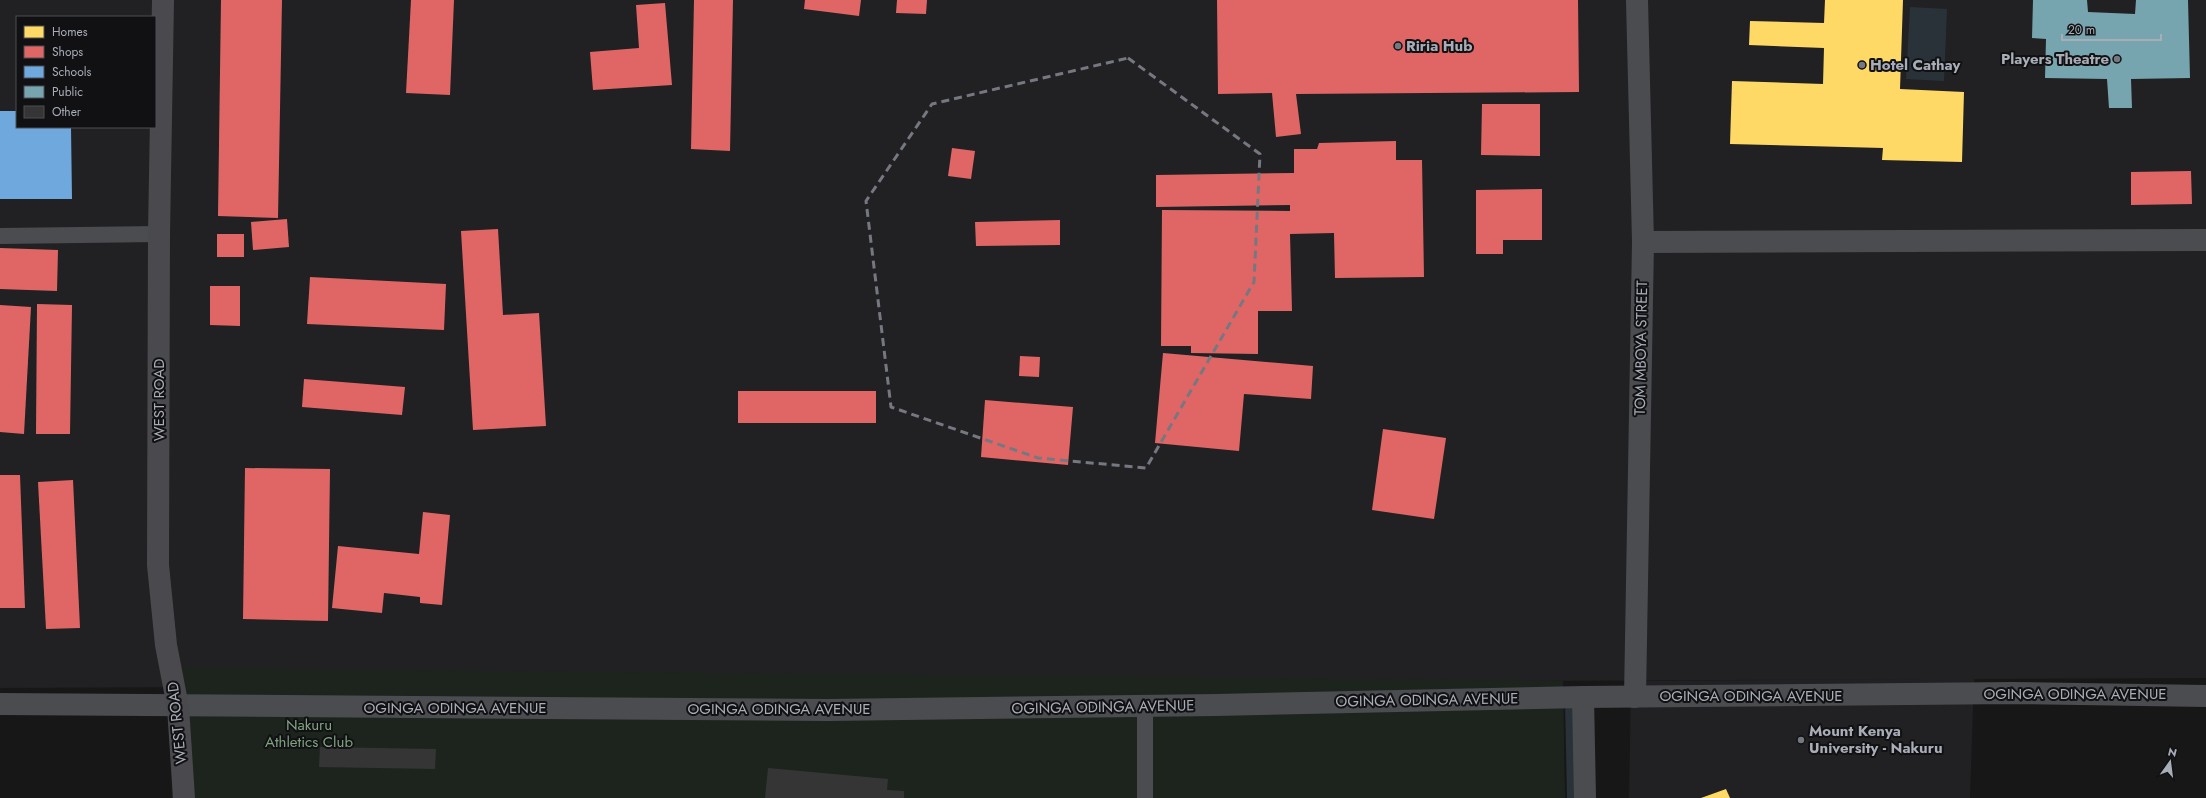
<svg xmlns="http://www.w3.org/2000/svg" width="2206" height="798" font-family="Jost,sans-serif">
	<rect width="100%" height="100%" fill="#171717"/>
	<path fill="#212123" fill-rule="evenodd" d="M0,0H2206V678L1974,679L1970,798H1629L1631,681L1942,679L0,688ZM17,17H155V127H17Z"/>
	<path fill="#1d241e" d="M170,668L1563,681L1565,798H172Z"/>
	<path fill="#2a3239" d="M1910,7L1947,9L1944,81L1906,79Z"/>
	<g fill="#ffd966">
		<path d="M1825,0H1903L1900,89L1964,92L1962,162L1882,160L1883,148L1730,144L1732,81L1823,84L1824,48L1749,45L1750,21L1824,23Z"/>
		<path d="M1726,789L1730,798H1701Z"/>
	</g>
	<g fill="#e06666">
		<path d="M221,0H282L278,218L218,216Z"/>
		<path d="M411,0H454L450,95L406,93Z"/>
		<path d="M694,0H733L730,151L691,149Z"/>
		<path d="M805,0H861L859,16L804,9Z"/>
		<path d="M897,0H927L926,14L896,13Z"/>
		<path d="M1217,0H1578L1579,92L1296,94L1301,134L1276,137L1272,93L1218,94Z"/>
		<path d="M665,3L672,85L593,90L590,52L639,48L636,5Z"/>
		<path d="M1482,104H1540V156L1481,155Z"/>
		<path d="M1396,141V160H1422L1424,277L1335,278L1334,233L1290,234L1292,311H1258V354L1191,353V346H1161L1162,210L1290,211V205L1156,207V175L1294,173V149H1317L1319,143Z"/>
		<path d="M952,148L975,151L971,179L948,176Z"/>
		<path d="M2191,171L2192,204L2131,205V172Z"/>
		<path d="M1542,189V240H1503V254H1476V190Z"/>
		<path d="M287,219L289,247L253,250L251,222Z"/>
		<path d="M1060,220V245L976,246L975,222Z"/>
		<path d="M498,229L503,315L539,313L546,426L473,430L461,231Z"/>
		<rect x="217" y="234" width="27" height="23"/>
		<path d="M0,248L58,250L57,291L0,289Z"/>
		<path d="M310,277L446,284L444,330L307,324Z"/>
		<path d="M210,286H240V326L210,325Z"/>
		<path d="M37,304L72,305L70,434H36Z"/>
		<path d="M0,305L31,307L24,434L0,432Z"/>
		<path d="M1163,353L1313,366L1311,399L1244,394L1239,451L1155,443Z"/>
		<path d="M1020,356L1040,357L1039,377L1019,376Z"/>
		<path d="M304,379L405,387L402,415L302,407Z"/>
		<rect x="738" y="391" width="138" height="32"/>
		<path d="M985,400L1073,407L1068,465L981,457Z"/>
		<path d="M1383,429L1446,438L1434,519L1372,510Z"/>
		<path d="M245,468L330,469L328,621L243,619Z"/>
		<path d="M0,475H20L25,608H0Z"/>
		<path d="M73,480L80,628L46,629L38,482Z"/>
		<path d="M423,512L450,515L442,605L420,603V597L384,593L382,613L332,608L338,546L419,554Z"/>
	</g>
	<path fill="#6fa8dc" d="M0,111H17V127H71L72,199H0Z"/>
	<path fill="#76a5af" d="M2033,0H2087L2088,12L2135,14L2136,0H2188L2190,78L2131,79L2132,108H2109L2107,79L2045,78L2046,39L2032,38Z"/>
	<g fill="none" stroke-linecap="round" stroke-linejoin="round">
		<path stroke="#2a3239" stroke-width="10" d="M1570,701L1572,798"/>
	</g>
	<g fill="#353536">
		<path d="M320,747L436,749L435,769L319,767Z"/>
		<path d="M768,768L888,779L887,790L904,791V798H765Z"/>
	</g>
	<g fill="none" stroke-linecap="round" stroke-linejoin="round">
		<g stroke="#4b4c50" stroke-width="16">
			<path d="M0,236L159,234"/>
			<path d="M1145,706V798"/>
		</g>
		<g stroke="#4b4c50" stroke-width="22">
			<path d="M1643,242L2206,240"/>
			<path d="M1583,697L1585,798"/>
			<path d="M1635,697L1643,242L1637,0"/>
			<path d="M0,704L828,710L1216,705L1583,697L2013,693L2206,696"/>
		</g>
		<path stroke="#4a4a4e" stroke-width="22" d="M163,0L159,234L158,565L166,645L178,707L184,798"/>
	</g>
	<path fill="none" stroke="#757880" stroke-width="3" stroke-dasharray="8 5" stroke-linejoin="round" d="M1128,58L1260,154L1254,282L1146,468L1038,458L891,407L866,201L932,104Z"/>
	<g fill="#757880" stroke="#111113" stroke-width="1.5">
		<circle cx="1398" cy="46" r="4"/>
		<circle cx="2117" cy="59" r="4"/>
		<circle cx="1862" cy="65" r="4"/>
		<circle cx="1801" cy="740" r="4"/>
	</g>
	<g text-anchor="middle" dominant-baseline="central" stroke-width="4" stroke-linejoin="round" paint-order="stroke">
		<g font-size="15" font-weight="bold" fill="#a8adb8" stroke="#111113" text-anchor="start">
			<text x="1406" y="46">Riria Hub</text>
			<text x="2109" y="59" text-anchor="end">Players Theatre</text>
			<text x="1870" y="65">Hotel Cathay</text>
			<text x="1809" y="731">Mount Kenya<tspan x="1809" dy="17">University - Nakuru</tspan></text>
		</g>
		<g font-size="15" fill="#a8adb8" stroke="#111113">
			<text transform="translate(1641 348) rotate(-89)">TOM MBOYA STREET</text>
			<text transform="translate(159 400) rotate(-90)">WEST ROAD</text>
			<text x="2075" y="694">OGINGA ODINGA AVENUE</text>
			<text x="1751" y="696">OGINGA ODINGA AVENUE</text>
			<text transform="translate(1427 700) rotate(-1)">OGINGA ODINGA AVENUE</text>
			<text transform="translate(1103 707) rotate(-1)">OGINGA ODINGA AVENUE</text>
			<text x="455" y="708">OGINGA ODINGA AVENUE</text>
			<text x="779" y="709">OGINGA ODINGA AVENUE</text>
			<text transform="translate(177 723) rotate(-96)">WEST ROAD</text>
		</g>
		<g font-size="15" fill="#7fa381" stroke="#111113">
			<text x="309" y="725">Nakuru<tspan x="309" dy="17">Athletics Club</tspan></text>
		</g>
	</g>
	<rect x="16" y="16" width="140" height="112" fill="#111113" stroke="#4d4f55"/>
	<rect x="24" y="26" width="20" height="12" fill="#ffd966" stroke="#4d4f55"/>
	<text x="52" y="36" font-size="12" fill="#a8adb8">Homes</text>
	<rect x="24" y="46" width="20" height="12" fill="#e06666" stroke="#4d4f55"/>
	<text x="52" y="56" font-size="12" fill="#a8adb8">Shops</text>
	<rect x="24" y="66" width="20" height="12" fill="#6fa8dc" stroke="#4d4f55"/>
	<text x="52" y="76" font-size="12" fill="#a8adb8">Schools</text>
	<rect x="24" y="86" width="20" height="12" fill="#76a5af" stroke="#4d4f55"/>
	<text x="52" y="96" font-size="12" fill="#a8adb8">Public</text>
	<rect x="24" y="106" width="20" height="12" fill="#353536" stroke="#4d4f55"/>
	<text x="52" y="116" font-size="12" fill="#a8adb8">Other</text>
	<g transform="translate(2170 762) rotate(14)" stroke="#111113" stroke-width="3" paint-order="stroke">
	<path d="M0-3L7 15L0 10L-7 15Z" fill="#a8adb8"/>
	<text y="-6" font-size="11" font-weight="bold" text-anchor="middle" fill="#a8adb8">N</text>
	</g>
	<path d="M2062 34v6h99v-6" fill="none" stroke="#a8adb8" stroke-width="2"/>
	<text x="2068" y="34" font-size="12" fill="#a8adb8" stroke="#111113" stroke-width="3" paint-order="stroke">20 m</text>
</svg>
